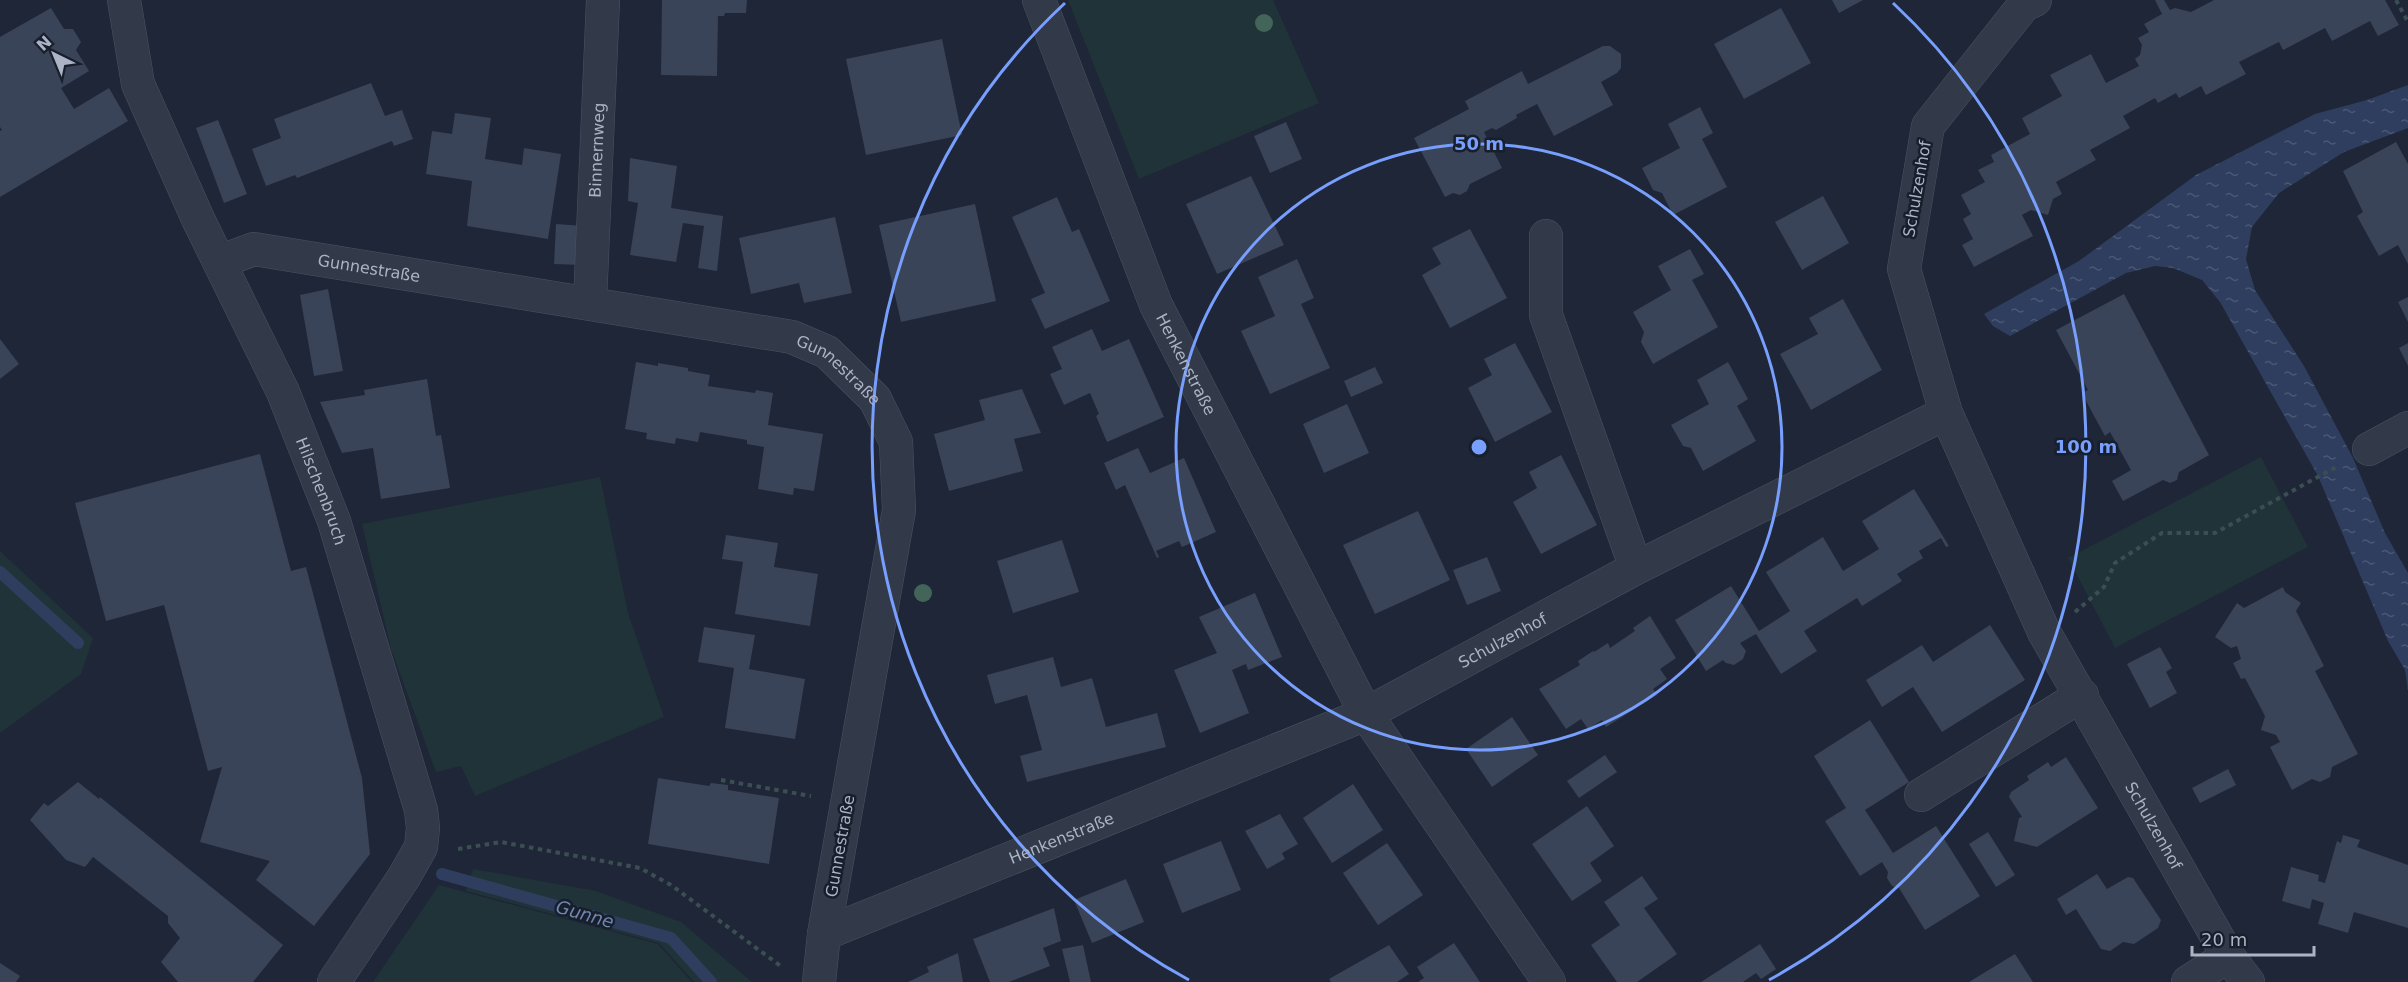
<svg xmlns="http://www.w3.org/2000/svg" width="2408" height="982" font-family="'DejaVu Sans',sans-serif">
	<defs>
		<pattern id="water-ripples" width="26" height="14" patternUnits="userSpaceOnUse" patternTransform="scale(1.5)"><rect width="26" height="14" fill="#2f3e5e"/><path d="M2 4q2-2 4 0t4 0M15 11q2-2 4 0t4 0" fill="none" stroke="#4a5874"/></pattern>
	</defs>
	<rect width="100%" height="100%" fill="#1e2637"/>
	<g fill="#203338">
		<path d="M1068,0H1273L1319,103L1139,179Z"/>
		<path d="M2261,457L2308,547L2115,648L2068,558Z"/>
		<path d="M600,477L628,613L664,717L475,796L461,766L436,772L391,649L362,524Z"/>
		<path d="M0,551L93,638L81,674L0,733Z"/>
		<path d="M473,869L596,891L681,922L752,982H694L659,943L466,891Z"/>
		<path d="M439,885L658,944L692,982H373Z"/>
	</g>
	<path fill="url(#water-ripples)" d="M2408,85V128L2344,152L2279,193L2252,227L2246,259L2255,290L2304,366L2353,458L2385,533L2408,573V691L2405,670L2388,641L2318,476L2220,302L2202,280L2173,268L2155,266L2126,273L2010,336L1993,326L1984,314L2079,261L2196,175L2315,114L2367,100Z"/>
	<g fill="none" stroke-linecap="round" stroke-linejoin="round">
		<g stroke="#2f3e5e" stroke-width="12">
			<path d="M0,572L78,643"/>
			<path d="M442,874L671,938L711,982"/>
		</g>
	</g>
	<g fill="#3a4458">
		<path d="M662,0H747L746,13H725L724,16H718L717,76L661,75Z"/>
		<path d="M1832,0H1863L1839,13Z"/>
		<path d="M2155,0H2164L2170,10L2175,8L2191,12L2214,0H2385L2399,25L2378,36L2370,21L2332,41L2325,28L2283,50L2279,42L2239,62L2246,74L2206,95L2201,86L2179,98L2176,93L2158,103L2155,98L2123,116L2130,128L2090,150L2096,160L2056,182L2062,194L2053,199L2048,215L2031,210L2022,215L2033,236L1974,267L1962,245L1973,239L1963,219L1971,214L1961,195L1985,182L1978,170L1994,162L1991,155L2030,134L2022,118L2062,96L2050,75L2091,54L2106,83L2139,66L2135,59L2140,55L2142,45L2138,38L2149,32L2144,24L2162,14Z"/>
		<path d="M51,8L64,29H73L81,42L76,50L89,71L61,88L74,109L109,88L128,121L0,197V131L2,130L0,127V37Z"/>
		<path d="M1781,8L1811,63L1744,99L1714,44Z"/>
		<path d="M942,39L962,135L866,155L846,59Z"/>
		<path d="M1603,46H1610L1621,54V68L1617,73L1601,82L1613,105L1554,136L1537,104L1516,115L1517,118L1496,130L1492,128L1484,132L1502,168L1470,184L1467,191L1460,195L1453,193L1445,197L1414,138L1469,109L1465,101L1522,71L1528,84Z"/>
		<path d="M371,83L385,116L402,110L413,139L394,146L392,141L297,178L295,175L266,186L252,149L281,138L274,119Z"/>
		<path d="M1700,107L1713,133L1702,139L1727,187L1673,215L1662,193L1653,190L1642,168L1680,148L1668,124Z"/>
		<path d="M455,113L491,118L485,159L522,165L524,148L561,154L548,239L467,226L472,181L426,174L432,131L452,134Z"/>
		<path d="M218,120L247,194L224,203L196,128Z"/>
		<path d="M1286,122L1302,159L1270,173L1254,136Z"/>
		<path d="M2396,142L2408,164V264L2398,245L2379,256L2357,216L2363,212L2343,171Z"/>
		<path d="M630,158L677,166L671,208L723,216L717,271L698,268L704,226L683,223L676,262L630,255L638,203L628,201Z"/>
		<path d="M1251,176L1284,245L1217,274L1186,204Z"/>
		<path d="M1823,196L1849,243L1802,270L1775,222Z"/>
		<path d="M1057,197L1072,232L1079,229L1110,301L1045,329L1031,299L1045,293L1012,217Z"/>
		<path d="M975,204L996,301L901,322L879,225Z"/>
		<path d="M835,217L852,293L804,303L799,283L751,294L739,238Z"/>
		<path d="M556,224L584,226L582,265L554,264Z"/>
		<path d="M1470,229L1507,298L1450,328L1422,275L1441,264L1432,248Z"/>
		<path d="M1690,249L1704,274L1692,280L1718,327L1653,364L1641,342L1644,332L1633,312L1671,290L1658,266Z"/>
		<path d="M1297,259L1314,298L1301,304L1330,368L1270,394L1241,331L1275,316L1258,277Z"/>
		<path d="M328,289L343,371L314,376L300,295Z"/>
		<path d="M2124,294L2209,455L2179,472L2177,480L2170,483L2163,480L2123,501L2112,481L2131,470L2110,432L2105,436L2093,414L2082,393L2088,390L2056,330Z"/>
		<path d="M2408,297V322L2398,302Z"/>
		<path d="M1843,299L1882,370L1811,410L1780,354L1818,334L1809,318Z"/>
		<path d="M1092,329L1102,351L1129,339L1164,417L1107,442L1096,416L1099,414L1090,393L1064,405L1050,374L1062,369L1052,347Z"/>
		<path d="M0,339L19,364L0,379Z"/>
		<path d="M1515,343L1552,412L1495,442L1468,388L1492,375L1484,359Z"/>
		<path d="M2408,343V366L2399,348Z"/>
		<path d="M636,362L658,366V363L688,368V371L710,375L708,386L755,393L756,390L773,393L768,425L823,434L814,491L794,488L793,495L758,489L764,447L747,444V440L700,432L698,442L676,438L675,444L646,439L647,433L625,429Z"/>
		<path d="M1728,362L1748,399L1737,406L1756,441L1703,471L1691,448L1683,446L1671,425L1709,404L1697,380Z"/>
		<path d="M1375,367L1383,383L1351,397L1344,381Z"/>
		<path d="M427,379L436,436L441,435L450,488L381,499L373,448L342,453L320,402L365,395L364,390Z"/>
		<path d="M1022,389L1041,433L1014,439L1023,471L949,491L934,434L985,420L979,400Z"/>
		<path d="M1347,404L1369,453L1324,473L1303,424Z"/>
		<path d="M1138,448L1150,473L1184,458L1216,532L1182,547L1179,541L1156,551L1159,557L1157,558L1125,485L1116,490L1104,463Z"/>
		<path d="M260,454L291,571L306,567L362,778L370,854L314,926L256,880L270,861L200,842L222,767L208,771L164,605L106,621L75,503Z"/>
		<path d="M1561,455L1597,525L1541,554L1513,502L1537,488L1529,472Z"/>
		<path d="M1914,489L1949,546L1946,547L1941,538L1919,551L1923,558L1897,574L1902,581L1862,606L1857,598L1804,631L1817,651L1781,674L1756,634L1740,643L1746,651L1743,659L1734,665L1726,663L1723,660L1706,671L1675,620L1731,586L1759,631L1790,611L1766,572L1823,537L1843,571L1879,549L1862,521Z"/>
		<path d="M1418,511L1450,580L1375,614L1343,545Z"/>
		<path d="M726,535L778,543L774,567L818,574L810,626L735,614L743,562L722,559Z"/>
		<path d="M1062,540L1079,592L1013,613L997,561Z"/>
		<path d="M1487,557L1501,591L1467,605L1453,570Z"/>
		<path d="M2283,587L2285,592L2301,603L2296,611L2324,666L2315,671L2358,754L2332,767L2330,777L2320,782L2312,779L2292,790L2270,747L2280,742L2276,735L2261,730L2265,716L2245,678L2241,679L2233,663L2241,659L2237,646L2231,648L2215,637L2237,603L2244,608Z"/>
		<path d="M1255,593L1282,657L1248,670L1246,664L1232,670L1249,713L1200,733L1174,670L1217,653L1199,617Z"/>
		<path d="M1650,616L1676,658L1660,669L1667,679L1653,689L1657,695L1606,727L1602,720L1588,729L1581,719L1566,729L1539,689L1580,665L1578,661L1593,651L1594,652L1608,643L1610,648L1635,631L1633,628Z"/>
		<path d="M1990,625L2025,680L1942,732L1913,687L1882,707L1866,680L1922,645L1933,662Z"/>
		<path d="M704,627L755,635L749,669L805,679L795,739L725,728L734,668L698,662Z"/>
		<path d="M2160,647L2172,668L2166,672L2177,693L2150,708L2127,664Z"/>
		<path d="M1053,657L1061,687L1092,678L1106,727L1157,713L1166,747L1027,782L1020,756L1042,750L1027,695L995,704L987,675Z"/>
		<path d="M1512,717L1538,755L1492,787L1466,749Z"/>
		<path d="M1870,720L1909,782L1865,810L1893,853L1936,826L1980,896L1925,930L1899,888L1892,886L1887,878L1888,872L1882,862L1860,876L1825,821L1846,808L1814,756Z"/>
		<path d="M1605,755L1617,772L1579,798L1567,781Z"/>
		<path d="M2066,757L2098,808L2037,847L2014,841L2019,818L2022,817L2009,797L2011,792L2029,780L2027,776L2048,762L2051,767Z"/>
		<path d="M2228,769L2236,785L2200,803L2192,788Z"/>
		<path d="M658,778L709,786L711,783L728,785V790L779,798L769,864L648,844Z"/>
		<path d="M78,782L99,799L100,797L283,945L253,982H178L161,962L180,938L168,923V916L93,857L85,867L66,860L30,820L44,803L48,806Z"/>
		<path d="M1353,784L1383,830L1332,863L1303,818Z"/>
		<path d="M1587,806L1614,846L1590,863L1602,881L1572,901L1532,844Z"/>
		<path d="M1280,814L1298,844L1282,853L1285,859L1267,869L1245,831Z"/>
		<path d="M1988,832L2015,875L1996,887L1969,844Z"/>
		<path d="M2343,835L2360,840L2357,847L2408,865V928L2354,912L2348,933L2318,924L2324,903L2312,899L2310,909L2282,901L2291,867L2319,875L2318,881L2325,883L2337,841L2341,843Z"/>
		<path d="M1221,841L1241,890L1182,913L1163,864Z"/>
		<path d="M1387,843L1423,895L1378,925L1343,873Z"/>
		<path d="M2097,874L2107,889L2128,877L2133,878L2161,920L2158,928L2134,944L2123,942L2110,951L2101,949L2076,909L2066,915L2057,899Z"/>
		<path d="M1642,876L1658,899L1644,908L1677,954L1637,982H1617L1591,945L1620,925L1604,902Z"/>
		<path d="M1126,879L1144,922L1092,943L1074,900Z"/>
		<path d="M1054,908L1061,941L1043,948L1050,966L1009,982H990L973,939Z"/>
		<path d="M1454,943L1480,982H1418L1424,978L1417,967Z"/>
		<path d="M1760,944L1776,969L1761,979L1756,973L1743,982H1701Z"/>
		<path d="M1083,945L1091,982H1070L1062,949Z"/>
		<path d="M1389,945L1409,974L1397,982H1331L1329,979Z"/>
		<path d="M958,953L963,982H908L929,972L927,967Z"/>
		<path d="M2015,954L2033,982H1969Z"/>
		<path d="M0,963L20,976L16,982H0Z"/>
	</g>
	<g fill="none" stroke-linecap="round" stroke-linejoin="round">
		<g stroke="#4c5363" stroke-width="34">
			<g id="minor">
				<path id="s1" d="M124,0L138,84L198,219L283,392L334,521L421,810L423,828L421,847L404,877L334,982"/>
				<path id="s2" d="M1039,0L1156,305L1366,714L1549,982"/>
				<path id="s3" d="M2035,0L2024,5L1928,126L1904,269L1946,413L2044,632L2228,956L2248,982"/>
				<path d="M1546,236V315L1636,568"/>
				<path id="s4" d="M219,262L254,249L792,337L827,352L875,399L896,442L899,510L824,934L819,982"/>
				<path id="s5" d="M590,302L603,0"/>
				<path d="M2369,449L2408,428"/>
				<path d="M1921,795L2082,695"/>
				<path id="s6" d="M824,934L1366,714L1636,568L1946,413"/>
				<path d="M2188,982L2228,956"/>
			</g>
		</g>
		<g stroke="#3b4f53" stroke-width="4" stroke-dasharray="4.5 4.5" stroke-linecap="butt">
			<path d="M2396,0L2408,22"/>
			<path d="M2075,612L2104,587L2115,563L2162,533H2215L2338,466"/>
			<path d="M721,780L811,796"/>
			<path d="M458,849L501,842L640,868L671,885L782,967"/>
		</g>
		<use href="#minor" stroke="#323948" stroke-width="33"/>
	</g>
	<g fill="#436458">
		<circle cx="1264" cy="23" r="9"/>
		<circle cx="923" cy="593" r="9"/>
	</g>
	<g fill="none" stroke="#789ffe" stroke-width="3">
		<circle cx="1479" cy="447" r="303"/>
		<path d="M1189 980A607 607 0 0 1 1065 3M1893 3A607 607 0 0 1 1769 980"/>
	</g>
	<g text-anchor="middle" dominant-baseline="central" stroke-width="5" stroke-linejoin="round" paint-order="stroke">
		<g font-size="16" fill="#abb3c5" stroke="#171e2c">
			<text stroke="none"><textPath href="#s5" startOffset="152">Binnernweg</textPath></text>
			<text transform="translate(1917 189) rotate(-80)">Schulzenhof</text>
			<text stroke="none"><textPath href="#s4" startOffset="154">Gunnestraße</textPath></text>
			<text stroke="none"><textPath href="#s2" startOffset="393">Henkenstraße</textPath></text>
			<text stroke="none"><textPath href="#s4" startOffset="640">Gunnestraße</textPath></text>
			<text stroke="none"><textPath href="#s1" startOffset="532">Hilschenbruch</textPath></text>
			<text stroke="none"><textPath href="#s6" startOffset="740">Schulzenhof</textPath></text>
			<text stroke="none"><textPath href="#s3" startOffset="924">Schulzenhof</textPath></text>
			<text stroke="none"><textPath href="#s6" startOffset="256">Henkenstraße</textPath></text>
			<text transform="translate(840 846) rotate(-80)">Gunnestraße</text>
		</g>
		<g font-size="18" font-style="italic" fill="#7286b0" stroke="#171e2c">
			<text transform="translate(585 914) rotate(16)">Gunne</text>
		</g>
	</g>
	<circle cx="1479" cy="447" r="9" fill="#789ffe" stroke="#171e2c" stroke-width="3"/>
	<g font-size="18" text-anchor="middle" font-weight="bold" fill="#789ffe" stroke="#171e2c" stroke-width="5" stroke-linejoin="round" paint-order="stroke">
		<text x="1479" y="150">50 m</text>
		<text x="2086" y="453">100 m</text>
	</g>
	<g transform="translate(54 54) rotate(317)" stroke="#171e2c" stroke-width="4.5" paint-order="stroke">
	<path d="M0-4.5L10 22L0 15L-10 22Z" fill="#abb3c5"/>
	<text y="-9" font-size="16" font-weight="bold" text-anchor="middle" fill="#abb3c5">N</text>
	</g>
	<path d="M2192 946v9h122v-9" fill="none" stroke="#abb3c5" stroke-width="3"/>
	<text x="2201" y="946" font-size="18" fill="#abb3c5" stroke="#171e2c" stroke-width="4.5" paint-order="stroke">20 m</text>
</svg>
